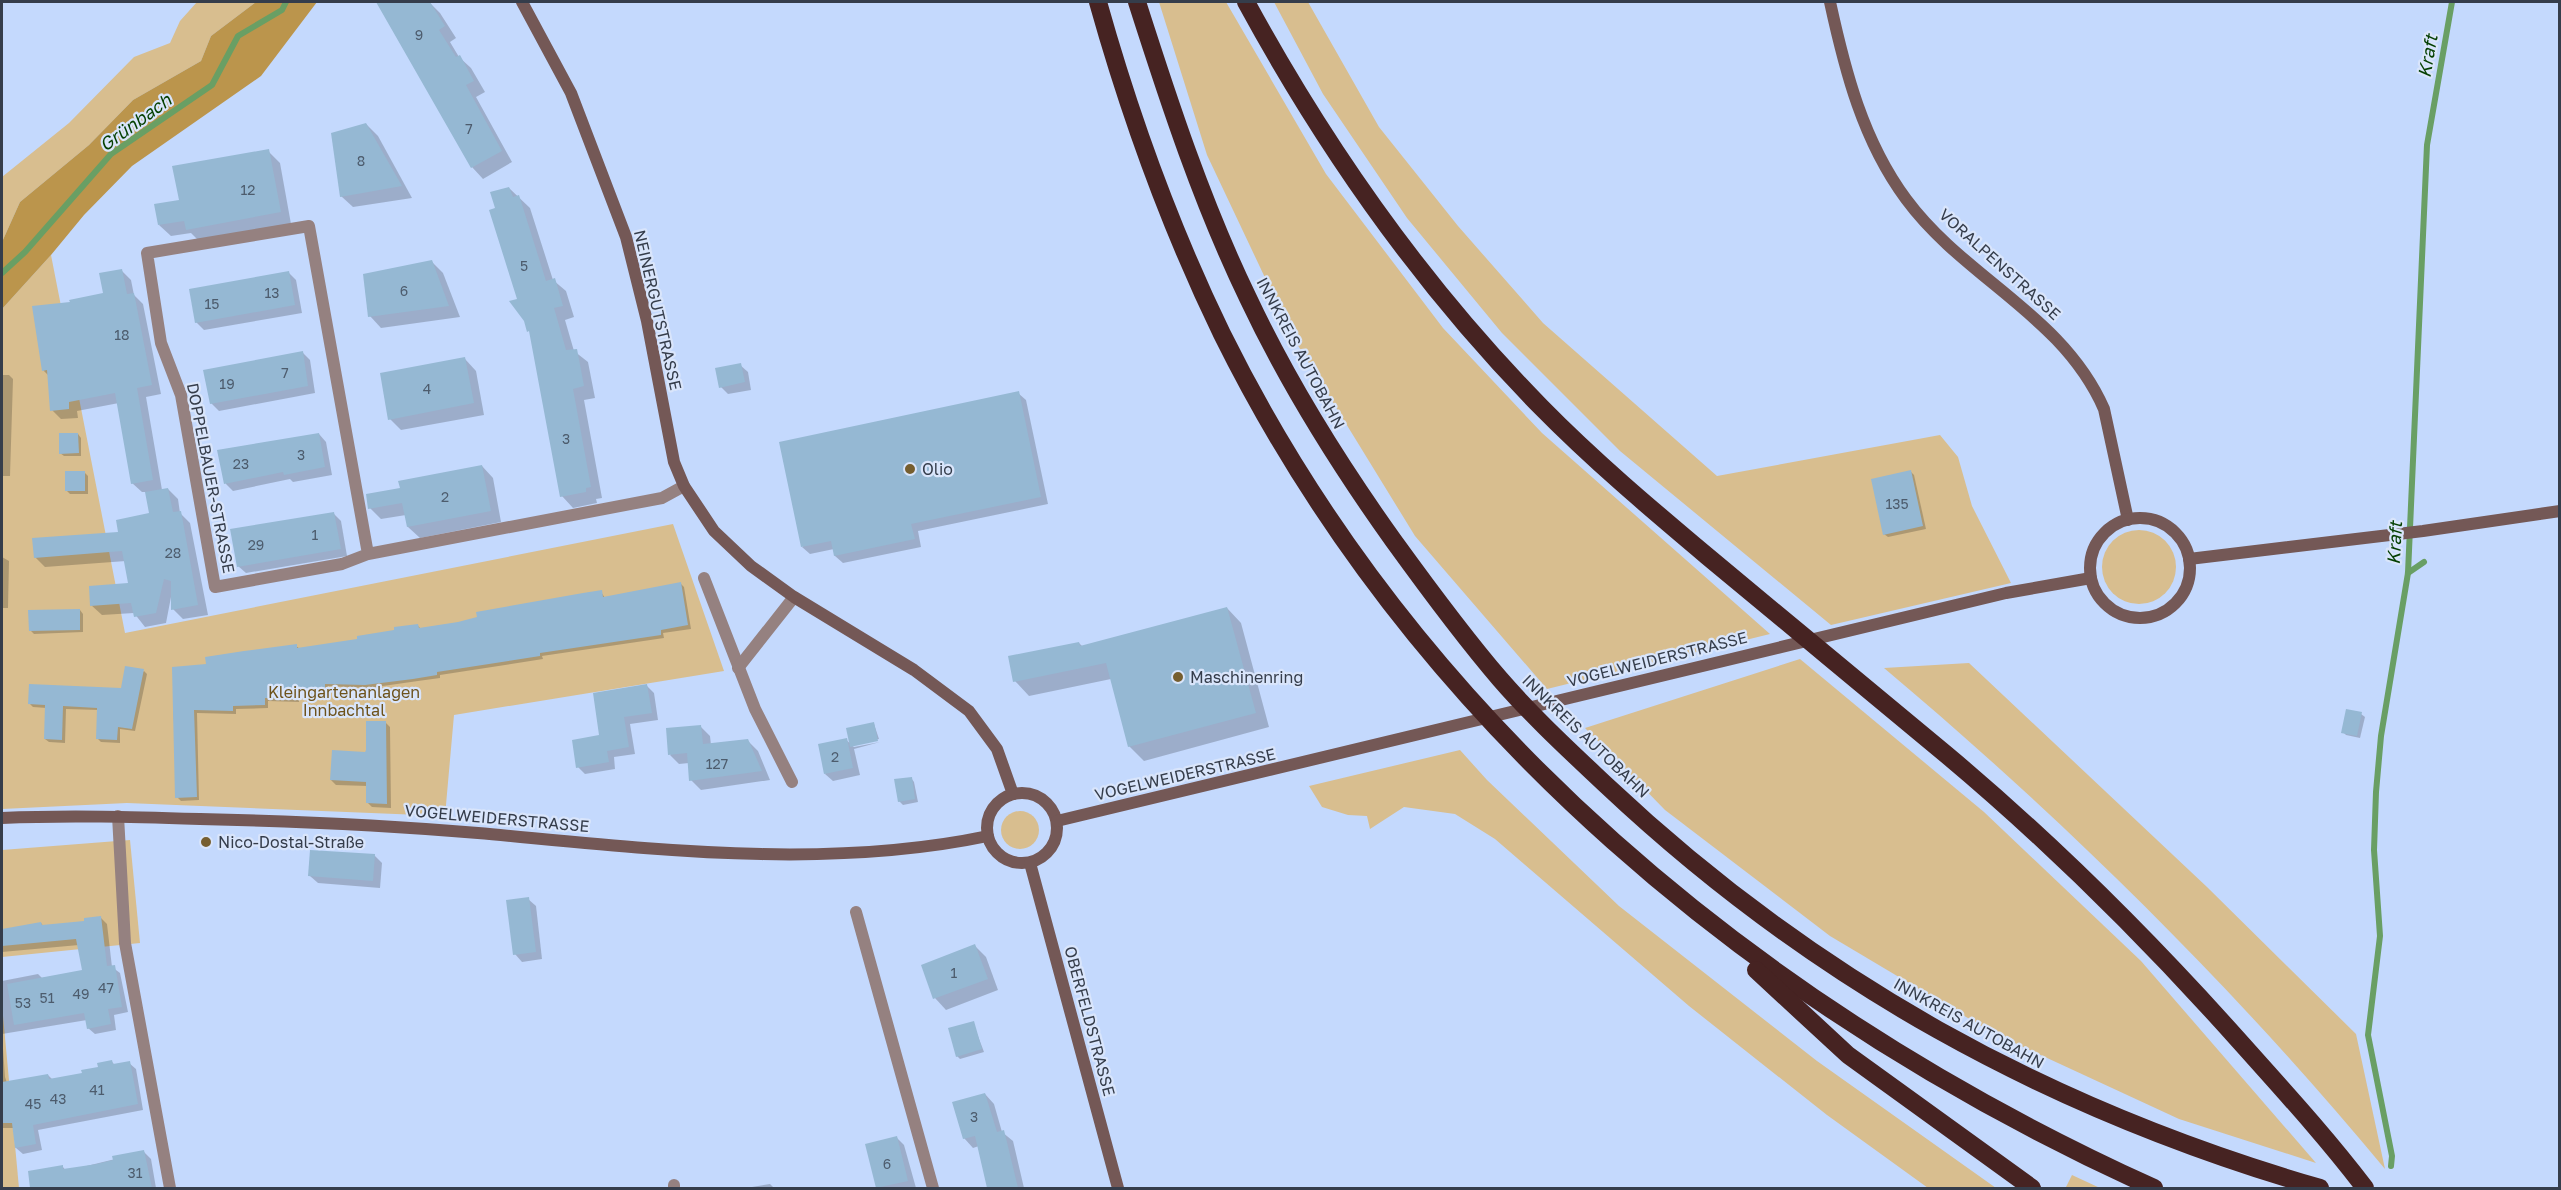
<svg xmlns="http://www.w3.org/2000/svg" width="2561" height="1190" font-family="'Golos Text',sans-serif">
	<rect width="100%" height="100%" fill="#c4d9fd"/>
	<g fill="#d8be8f">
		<path d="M197,2H256L211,36L201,61L133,100L89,145L20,202L2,242V177L69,123L134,57L170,43L180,21Z"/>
		<path d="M1159,2H1226L1326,174L1443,328L1542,433L1770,634L1547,689L1415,536L1294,339L1207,155Z"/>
		<path d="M1274,2H1308L1379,127L1458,226L1543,323L1717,476L1940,435L1958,457L1972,506L2011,583L1831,625L1620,451L1502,333L1407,218L1323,94Z"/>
		<path d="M51,255L125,633L673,524L724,671L454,715L445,816L127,803L2,809V309Z"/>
		<circle cx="2139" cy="567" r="37"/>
		<path d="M1800,659L1984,812L2141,961L2316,1163L2179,1119L1993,1033L1830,936L1665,810L1585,728Z"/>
		<path d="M1969,663L2207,887L2356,1034L2385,1169C2234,987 2066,821 1884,668Z"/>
		<path d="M1460,750L1487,780L1619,906L1817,1061L1996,1188H1928L1827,1115L1689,1006L1495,839L1455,814L1404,807L1370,829L1367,816L1348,815L1322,807L1309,786Z"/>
		<circle cx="1020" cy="830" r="19"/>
		<path d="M130,840L140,943L2,957V850Z"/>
		<path d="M2,1005L19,1188H2Z"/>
		<path d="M2072,1175L2100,1188H2068L2066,1187Z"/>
	</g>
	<path fill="#bb954c" d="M256,2H317L261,76L132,166L84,215L51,255L2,309V242L20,202L89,145L133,100L201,61L211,36Z"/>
	<g fill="#0003">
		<path d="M377,2H422L424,4L429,2L440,13L456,38L450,42L459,57L471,68L485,92L476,97L512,162L483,179L472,167Z"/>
		<path d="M366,124L378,136L412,198L353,207L341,196Z"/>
		<path d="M268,151L280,163L291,224L199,241L191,233L171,236L159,225L180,201Z"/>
		<path d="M509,188L530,208L553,280L566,291L574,317L565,320L574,351L588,362L595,398L584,400L602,498L596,499L597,503L573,508L562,496L531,334L519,300L497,209Z"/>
		<path d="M431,261L443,273L460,317L381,328L370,316Z"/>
		<path d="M121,270L131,280L134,295L143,304L161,394L146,397L162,490L168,489L178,499L180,513L190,523L208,615L183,619L173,609L171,597L166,623L145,627L134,613L102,615L91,605L130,584L126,561L45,567L35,557L120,533L151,514L147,492H142L132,483L119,403L77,411L78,418L61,419L52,410L49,376L43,370L72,303L105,294Z"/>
		<path d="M289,273L296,280L302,313L204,330L196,322Z"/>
		<path d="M302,352L310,360L315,393L219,411L211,403Z"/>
		<path d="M465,359L476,371L484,415L401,430L390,419Z"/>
		<path d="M740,365L748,372L751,390L728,394L721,387Z"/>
		<path d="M2,375H9L13,379L10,476H2Z"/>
		<path d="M1018,393L1026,400L1048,504L918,531L921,547L843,563L835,556L834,549L810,554L802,547Z"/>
		<path d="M78,434L81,438V456H64L60,453Z"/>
		<path d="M319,434L326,442L332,475L293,482L290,479L233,491L226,484L219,452Z"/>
		<path d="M482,466L493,478L501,522L420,538L408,527L406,515L381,519L370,508L401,489Z"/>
		<path d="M84,472L88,476V494H70L67,491Z"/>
		<path d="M1911,472L1914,475L1926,529L1888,537L1884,534Z"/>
		<path d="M333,513L341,521L347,556L246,573L238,566Z"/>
		<path d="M2,557L9,561L8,608H2Z"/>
		<path d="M681,584L684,587L691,629L663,633L664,638L542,656L543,659L440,675V678L418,681L369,688L328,686V697L299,696V702L268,701V708L236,709V714L197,713L199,800L181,801L177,797L173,699L208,665L296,646L300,649L359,640L417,625L421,629L459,624L601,592L605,598Z"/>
		<path d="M1227,608L1241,623L1269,727L1144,761L1129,746L1111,679L1029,696L1015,681L1079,643L1083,647Z"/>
		<path d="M80,610L83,614V632L34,634L30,630Z"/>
		<path d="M144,671L147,674L135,731L120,729V743L101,742L98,739L99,710L66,709L65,743L49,742L45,739L47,708L33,707L30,704L122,690Z"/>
		<path d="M647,686L654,693L658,720L630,724L635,754L614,757L615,769L585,774L578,767Z"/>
		<path d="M2361,714L2365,717L2360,738L2346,735L2343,732Z"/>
		<path d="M385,722L390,727L391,808L372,807L367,802L368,786L336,785L331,780L366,754Z"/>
		<path d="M874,724L879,739L851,745L854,747L880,742L854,749L860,775L833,781L825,774L846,740L851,744Z"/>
		<path d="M700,726L710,736L711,745L748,741L758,751L770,780L701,790L691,780L689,763L679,764L670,755Z"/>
		<path d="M911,778L914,782L918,802L903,805L899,801Z"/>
		<path d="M374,855L382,863L380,888L318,883L310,876Z"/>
		<path d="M528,899L536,906L542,959L522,962L515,954Z"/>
		<path d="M101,918L107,924L112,967L120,973L128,1012L114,1015L116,1030L95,1034L88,1028L87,1020L2,1034L5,1077L7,1083L48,1075L53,1080L83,1074L112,1062L115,1065L129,1063L136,1069L143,1110L38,1130L42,1150L23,1154L16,1148L14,1128H2V981L38,974L42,978L84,971L79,945L2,952V930L41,923L44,927L86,922Z"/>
		<path d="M975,946L986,957L998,990L946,1010L935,998Z"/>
		<path d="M973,1023L984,1052L960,1059L957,1056Z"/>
		<path d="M985,1094L994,1104L1002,1132L1013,1141L1024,1188H989L979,1146L973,1148L964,1138Z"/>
		<path d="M897,1138L904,1145L916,1188H878L867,1145Z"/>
		<path d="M144,1152L151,1159L156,1188H32L29,1173L63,1167L66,1171Z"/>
		<path d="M770,1184L774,1188H746Z"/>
	</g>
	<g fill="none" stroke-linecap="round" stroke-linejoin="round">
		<g stroke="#699f64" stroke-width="6">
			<path d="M2,273L25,252L111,154L212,85L238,36L282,10L286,2"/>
			<path d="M2408,573L2424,562"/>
			<path d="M2391,1166L2392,1156L2368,1035L2380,936L2374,850L2376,792L2381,736L2408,573L2427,145L2452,2"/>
		</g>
	</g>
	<g fill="#95b8d3">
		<path d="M376,2H430L445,26L439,30L456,57L460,55L474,81L466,85L502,151L471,168Z"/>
		<path d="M366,123L402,186L340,197L331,133Z"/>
		<path d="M269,149L281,212L186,230L184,221L158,225L154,204L179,200L172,166Z"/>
		<path d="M509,187L513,197L519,195L546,281L555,278L563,306L554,308L566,350L577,349L584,386L573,389L591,487L586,488V492L560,497L529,331L527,332L524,321L509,301L517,299L489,210L495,208L490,192Z"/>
		<path d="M432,260L449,306L368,317L363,274Z"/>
		<path d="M122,269L127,294L134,293L152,385L137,388L153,480L131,484L115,393L69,402V409L50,411L47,370L42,371L32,306L70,302L69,300L103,293L99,273Z"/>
		<path d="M289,271L295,305L195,323L189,289Z"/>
		<path d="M303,351L308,386L210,404L203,370Z"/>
		<path d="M465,357L474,403L388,420L380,373Z"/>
		<path d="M741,363L745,382L719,388L715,368Z"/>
		<path d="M1019,391L1041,497L911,524L915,539L834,556L831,541L801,547L779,442Z"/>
		<path d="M59,433H78L79,453L59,454Z"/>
		<path d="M319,433L325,467L284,475L283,472L224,484L217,450Z"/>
		<path d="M482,465L491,511L407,527L402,503L368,509L366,494L400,488L398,481Z"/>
		<path d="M1911,470L1923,526L1883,535L1871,479Z"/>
		<rect x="65" y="471" width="20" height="20"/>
		<path d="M168,488L173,512L181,511L198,605L171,610V581L164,579L156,613L134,617L131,603L90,606L89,586L128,583L122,551L34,558L32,538L118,532L116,520L149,513L145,492Z"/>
		<path d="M334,512L341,549L237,567L230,529Z"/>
		<path d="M681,582L688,625L661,630V635L540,653V656L437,672V675L413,679L365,685L325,684V694L296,693V699L265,698V705L233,706V711L194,710L197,797L175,798L172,667L206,664L205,657L244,651L297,644V648L357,639V636L394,630V627L418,624L419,628L458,622L477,617L476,612L583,593L602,590L603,597Z"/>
		<path d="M1227,607L1256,713L1128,747L1106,663L1013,682L1008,656L1079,642L1080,646Z"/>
		<path d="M80,609V630L29,631L28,610Z"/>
		<path d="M125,666L144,669L132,729L118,727L117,740L96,739L97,708L63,706L62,740L44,739L45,705L28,704L29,684L121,688Z"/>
		<path d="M647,684L652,713L624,717L629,747L607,751L609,762L576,768L572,740L599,735L593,693Z"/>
		<path d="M2346,709L2362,712L2357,736L2341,733Z"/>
		<path d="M366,721H386L387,804L366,803V782L330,780L332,750L365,752L366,750Z"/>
		<path d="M874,722L878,741L850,747L846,728Z"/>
		<path d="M701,725L703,744L748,739L762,771L689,781L687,753L668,755L666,728Z"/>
		<path d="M847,738L853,768L824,774L818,744Z"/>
		<path d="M912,777L915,799L898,802L894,779Z"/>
		<path d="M310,850L375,854L373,881L308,876Z"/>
		<path d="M529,897L536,952L513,955L506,900Z"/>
		<path d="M101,916L107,966L115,965L122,1007L108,1009L111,1024L87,1029L84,1013L14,1025L7,984L82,970L76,939L2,946V929L41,922L42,925L84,921V918Z"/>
		<path d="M975,944L988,979L933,999L921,965Z"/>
		<path d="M974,1021L982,1049L956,1057L948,1028Z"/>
		<path d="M112,1060L113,1064L130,1061L138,1104L33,1125L36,1144L15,1148L12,1123H2V1082L48,1074L49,1079L82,1073L81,1070L98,1067L97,1063Z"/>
		<path d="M985,1093L997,1132L1004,1130L1018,1188H987L975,1136L963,1139L952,1102Z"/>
		<path d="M897,1136L908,1181L876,1188L865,1144Z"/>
		<path d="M144,1150L152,1188H30L28,1171L63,1165V1169L97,1164L113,1160L112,1156Z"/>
	</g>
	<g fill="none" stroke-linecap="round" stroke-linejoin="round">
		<g stroke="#958180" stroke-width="12">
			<path d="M368,554L309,226L147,253L161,343L181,395L215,587L342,564L368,554L662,498L684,486"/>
			<path d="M704,578L755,709L792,782"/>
			<path d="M738,668L794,597"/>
			<path d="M118,816L125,943L170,1188"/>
			<path d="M856,912L933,1188"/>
			<path d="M674,1185V1188"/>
		</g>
		<g stroke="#745856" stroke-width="12">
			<path d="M522,2L571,93L626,237L647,321L674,462L684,486L714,531L751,566L794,597L914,670L969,711L997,749L1013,794"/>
			<path d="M1830,2C1845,71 1863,141 1906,199C1965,279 2063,315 2104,409L2128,520"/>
			<circle cx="2140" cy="568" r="50"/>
			<path d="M2189,559L2423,531L2560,511"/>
			<circle cx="1022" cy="828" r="35"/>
			<path d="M2,818C68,815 134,817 200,819C293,821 385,825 478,833C645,848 821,871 988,836"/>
			<path d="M1057,821L2006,593L2091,578"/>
			<path d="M1030,863L1118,1188"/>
		</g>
		<g stroke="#462322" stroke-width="18">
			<path d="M1098,2C1130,116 1170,227 1222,334C1416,726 1761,1010 2154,1188"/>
			<path d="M1137,2C1169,102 1202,203 1248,298C1288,383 1338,463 1393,540C1427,587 1462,635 1500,679C1533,717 1570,751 1606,785C1813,980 2047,1109 2320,1188"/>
			<path d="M1246,2C1326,149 1423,287 1541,407C1593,460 1650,508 1707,556C1787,623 1868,689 1948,756C2053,844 2151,942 2242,1044C2284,1091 2327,1138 2365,1188"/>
			<path d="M1756,970L1848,1055L2032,1188"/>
		</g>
	</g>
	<g fill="#765e2f" stroke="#d9e5fb" stroke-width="2">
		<circle cx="910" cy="469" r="6"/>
		<circle cx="1178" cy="677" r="6"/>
		<circle cx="206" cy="842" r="6"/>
	</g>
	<g text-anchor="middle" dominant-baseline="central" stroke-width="4.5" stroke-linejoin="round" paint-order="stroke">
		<g font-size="14" fill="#4d5c6d">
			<text x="419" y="34">9</text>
			<text x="469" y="128">7</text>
			<text x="361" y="160">8</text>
			<text x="248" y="189">12</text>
			<text x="524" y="265">5</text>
			<text x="404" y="290">6</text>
			<text x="272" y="292">13</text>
			<text x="212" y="303">15</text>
			<text x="122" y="334">18</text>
			<text x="285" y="372">7</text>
			<text x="227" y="383">19</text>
			<text x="427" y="388">4</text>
			<text x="566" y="438">3</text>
			<text x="301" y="454">3</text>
			<text x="241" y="463">23</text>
			<text x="445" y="496">2</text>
			<text x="1897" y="503">135</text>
			<text x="315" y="534">1</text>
			<text x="256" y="544">29</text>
			<text x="173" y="552">28</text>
			<text x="835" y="756">2</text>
			<text x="717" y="763">127</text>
			<text x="954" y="972">1</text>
			<text x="106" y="987">47</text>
			<text x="81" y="993">49</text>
			<text x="47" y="997">51</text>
			<text x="23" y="1002">53</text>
			<text x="97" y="1089">41</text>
			<text x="58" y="1098">43</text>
			<text x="33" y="1103">45</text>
			<text x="974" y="1116">3</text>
			<text x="887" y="1163">6</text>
			<text x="135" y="1172">31</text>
		</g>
		<g font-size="16" fill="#353d4b" stroke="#d9e5fb">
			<text transform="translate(2000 264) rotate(42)">VORALPENSTRASSE</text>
			<text transform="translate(658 310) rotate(77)">NEINERGUTSTRASSE</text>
			<text transform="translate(1301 353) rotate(62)">INNKREIS AUTOBAHN</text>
			<text transform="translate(211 478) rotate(79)">DOPPELBAUER-STRASSE</text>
			<text transform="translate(1657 659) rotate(-14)">VOGELWEIDERSTRASSE</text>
			<text transform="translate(1586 736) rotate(44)">INNKREIS AUTOBAHN</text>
			<text transform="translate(1185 774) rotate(-13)">VOGELWEIDERSTRASSE</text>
			<text transform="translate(497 818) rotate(5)">VOGELWEIDERSTRASSE</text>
			<text transform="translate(1090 1021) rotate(75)">OBERFELDSTRASSE</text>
			<text transform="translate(1969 1023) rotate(29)">INNKREIS AUTOBAHN</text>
		</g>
		<g font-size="16" fill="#353d4b" stroke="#d9e5fb" text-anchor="start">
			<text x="922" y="469">Olio</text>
			<text x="1190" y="677">Maschinenring</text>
			<text x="218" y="842">Nico-Dostal-Straße</text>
		</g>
		<g font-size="16" fill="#6d521b" stroke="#d9e5fb">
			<text x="344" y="692">Kleingartenanlagen<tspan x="344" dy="18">Innbachtal</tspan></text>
		</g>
		<g font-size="18" font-style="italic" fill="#043f01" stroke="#d9e5fb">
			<text transform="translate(2427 56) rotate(-80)">Kraft</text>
			<text transform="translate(135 122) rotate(-36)">Grünbach</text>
			<text transform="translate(2394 543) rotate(-87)">Kraft</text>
		</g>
	</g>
	<rect width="2561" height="1190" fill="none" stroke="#353d4b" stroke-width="6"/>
</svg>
